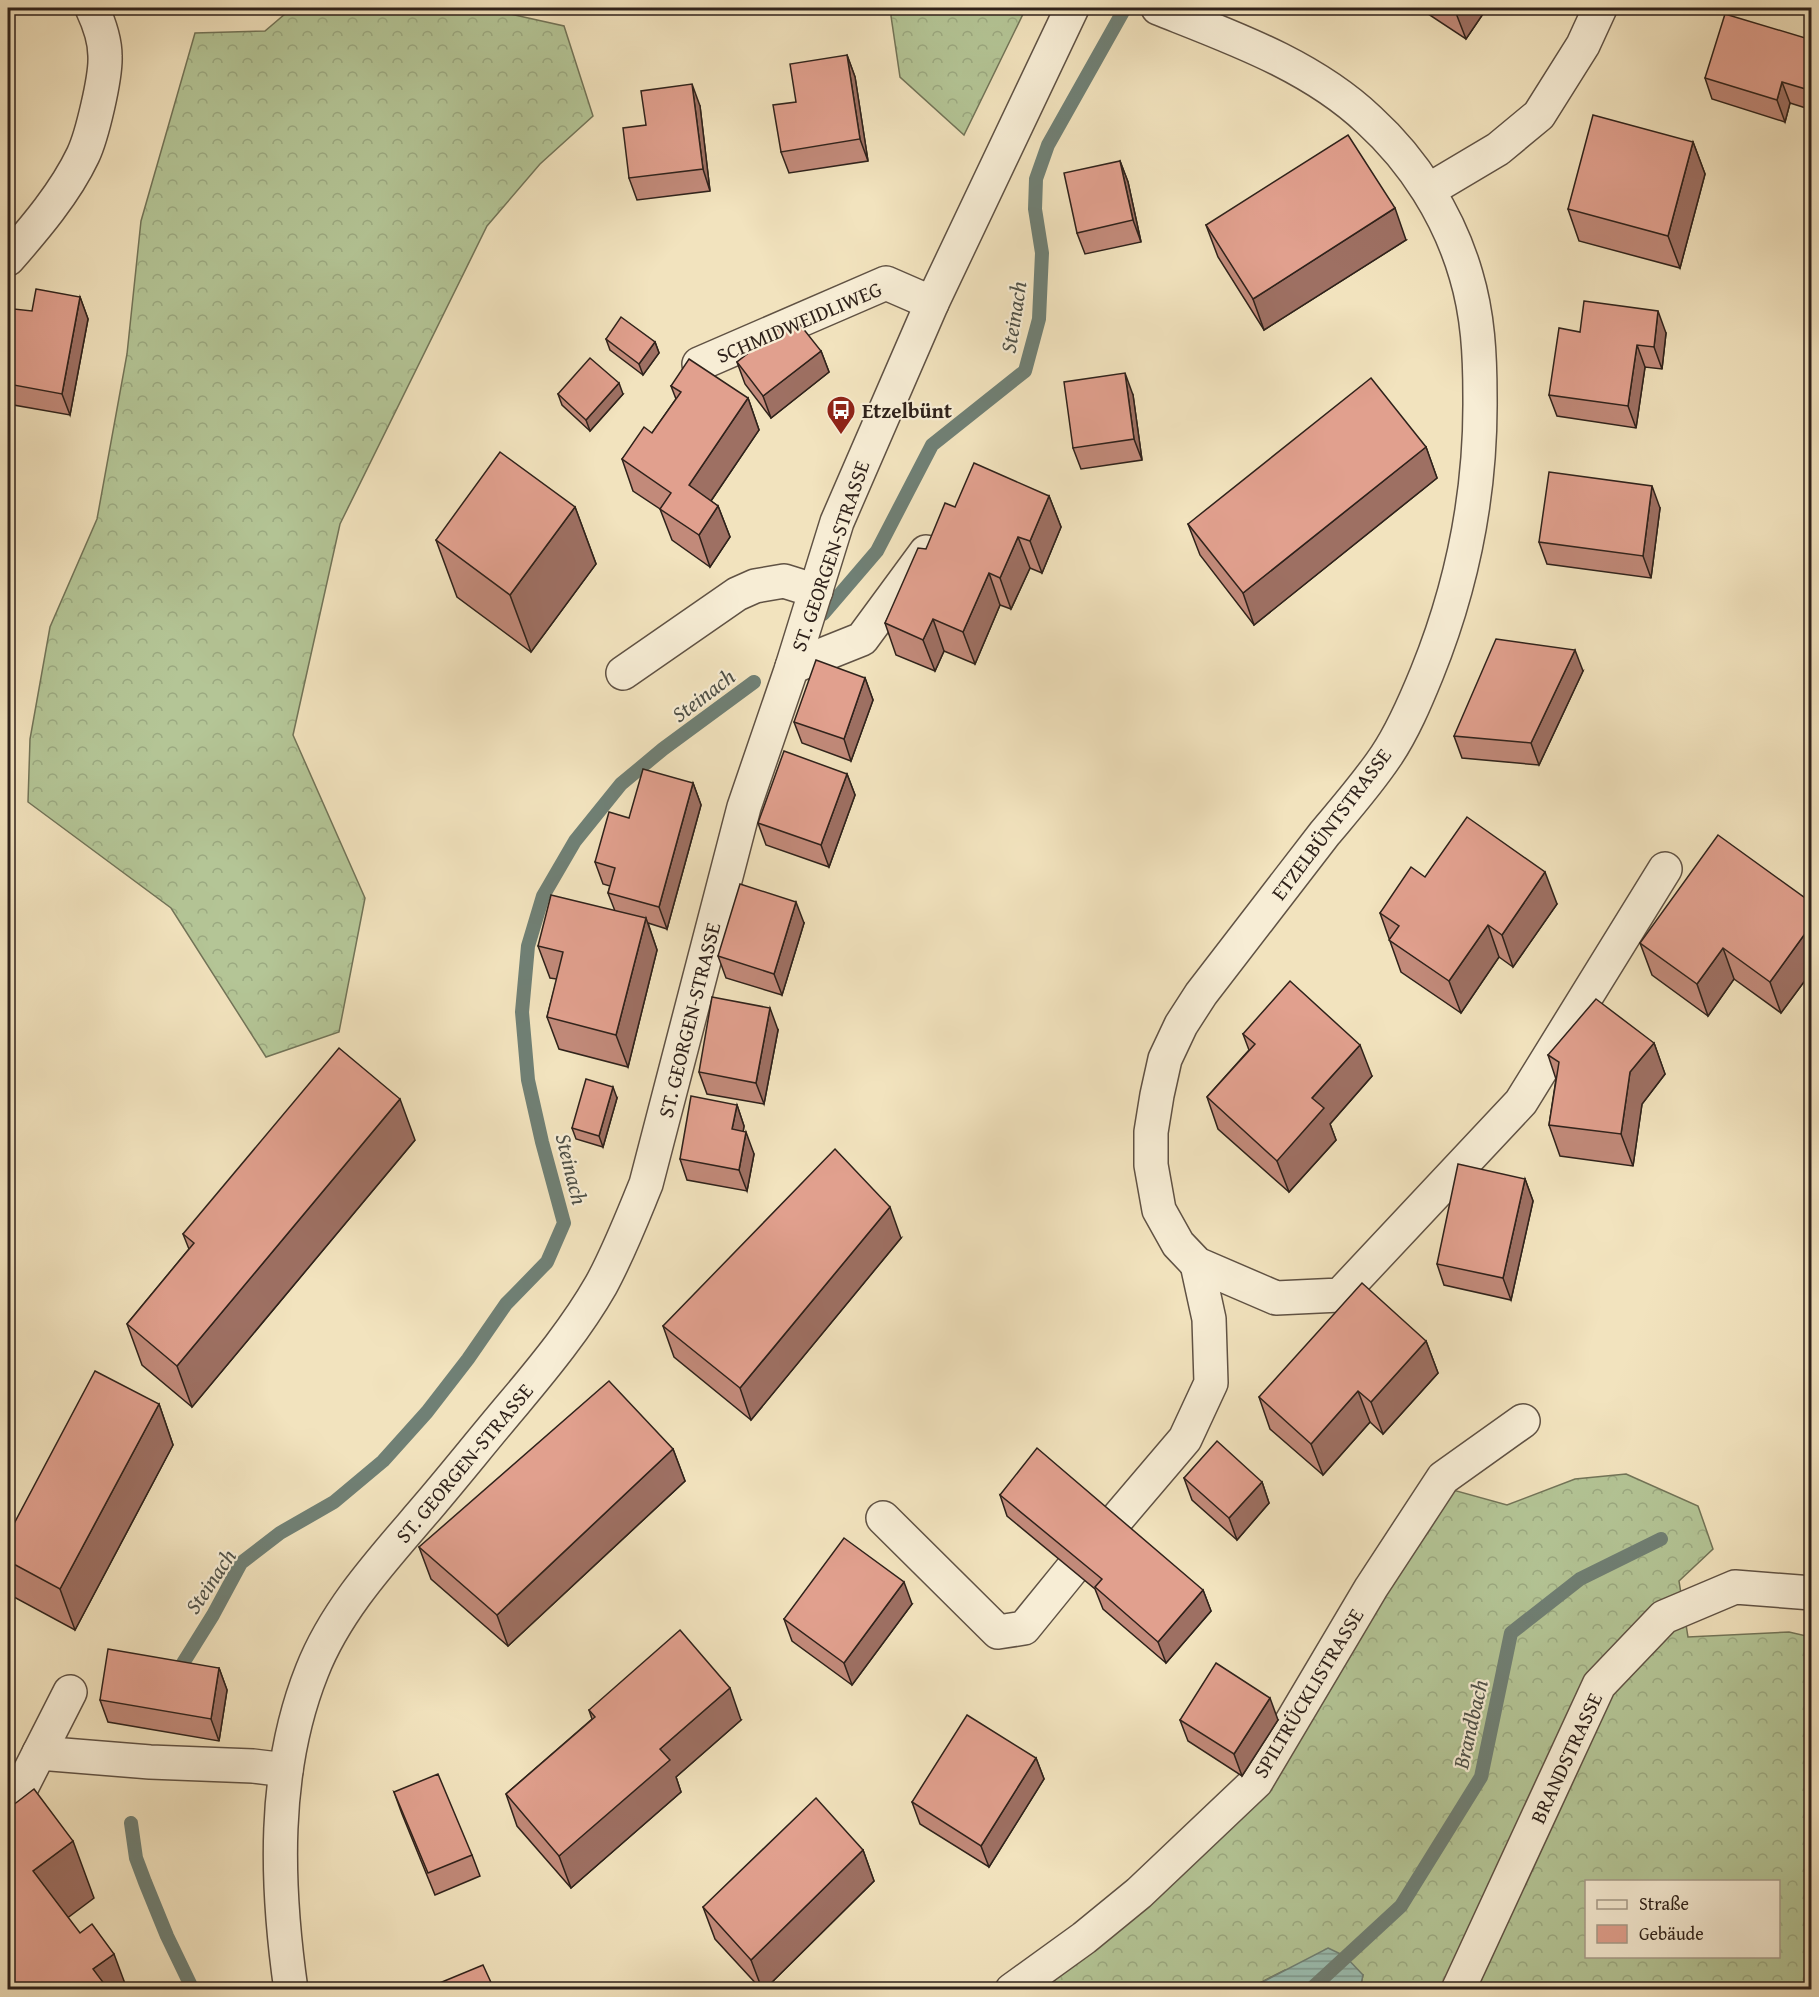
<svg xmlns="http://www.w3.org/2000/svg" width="1819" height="1997" font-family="'Gentium Book Plus',serif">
	<defs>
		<pattern id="forest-crowns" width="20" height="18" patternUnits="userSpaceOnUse" patternTransform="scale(1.5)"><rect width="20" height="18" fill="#b4c596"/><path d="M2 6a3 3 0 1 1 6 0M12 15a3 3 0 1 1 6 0" fill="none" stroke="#9ba981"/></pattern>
		<pattern id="water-rules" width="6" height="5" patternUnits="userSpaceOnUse" patternTransform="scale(1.5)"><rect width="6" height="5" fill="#9bbeb1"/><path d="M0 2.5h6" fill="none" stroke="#7f9a8f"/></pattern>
	</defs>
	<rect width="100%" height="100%" fill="#f2e3be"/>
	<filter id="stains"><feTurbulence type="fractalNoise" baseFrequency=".00333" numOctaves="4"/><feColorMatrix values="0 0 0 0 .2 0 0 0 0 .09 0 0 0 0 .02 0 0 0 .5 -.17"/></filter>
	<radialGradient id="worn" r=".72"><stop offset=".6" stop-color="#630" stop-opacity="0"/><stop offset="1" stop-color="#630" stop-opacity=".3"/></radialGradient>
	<g fill="url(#forest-crowns)" stroke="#727458" stroke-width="1.5" fill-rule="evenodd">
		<path d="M292,8H484L564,26L593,116L540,164L487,226L340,524L293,735L365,898L339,1032L266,1057L171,908L28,802L30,739L50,627L97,519L127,354L141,221L195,33L265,31Z"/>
		<path d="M893,8H1026L964,135L900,77L891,16Z"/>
		<path d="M1626,1474L1698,1506L1713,1549L1679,1581L1688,1637L1789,1632L1811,1637V1989H1360L1363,1975L1285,1970L1248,1989L1042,1990L1141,1912L1446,1488L1507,1505L1575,1479ZM1586,1882H1778V1956H1586Z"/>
	</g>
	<path fill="url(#water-rules)" stroke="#708075" stroke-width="1.5" d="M1328,1948L1345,1956L1363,1975L1360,1989H1249Z"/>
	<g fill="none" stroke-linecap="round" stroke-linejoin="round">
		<g stroke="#708075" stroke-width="14">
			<path d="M823,614L877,551L932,445L1025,371L1039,319L1042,253L1035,209L1036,179L1048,145L1125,8"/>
			<path d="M175,1676L213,1615L241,1563L280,1533L334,1502L383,1461L427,1412L468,1359L506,1304L547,1262L564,1223L542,1142L528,1080L522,1012L528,946L543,896L575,841L621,784L663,749L754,682"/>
			<path d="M131,1823L136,1858L145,1882L167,1936L193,1990"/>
			<path d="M1310,1990L1401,1906L1481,1777L1511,1633L1580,1579L1661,1539"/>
		</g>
		<g stroke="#605244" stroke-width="36">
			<g id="minor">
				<path d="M1158,8C1231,37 1311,65 1369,120C1414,161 1449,216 1466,275C1478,315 1480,355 1480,397C1481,492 1463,584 1427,673C1416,700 1403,731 1386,756C1368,783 1346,808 1325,833C1284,887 1242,940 1201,994L1181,1025L1165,1059L1157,1095L1151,1132V1165L1159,1210L1178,1244L1197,1264L1276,1298L1340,1295L1521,1102L1665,869"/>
				<path d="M1429,190L1498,149L1539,115L1583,45L1600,8"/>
				<path d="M8,259C35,228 65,193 83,155C92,136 106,77 105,56C105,39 99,23 92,8"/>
				<path d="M699,364L886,283L932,303"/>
				<path d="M792,667L862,639L926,552"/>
				<path d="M623,673L737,594L755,586L784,581L816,591"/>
				<path d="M883,1518L998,1632L1024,1628L1072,1569"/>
				<path d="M1111,1526L1185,1439L1211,1383L1209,1319L1197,1264"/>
				<path d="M39,1753L150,1762L253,1766L286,1770"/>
				<path d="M8,1814L70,1692"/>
				<path d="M291,1990C276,1885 272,1771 312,1671C337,1607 387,1555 431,1503C459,1470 486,1436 514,1403C545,1366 577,1327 601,1285C619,1252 632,1218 646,1184L744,807L792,667L837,522L932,303L1072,8"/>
				<path d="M1012,1990L1084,1938L1139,1893L1256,1782L1371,1588L1443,1478L1523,1421"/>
				<path d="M1458,1990L1599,1685L1664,1617L1735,1587L1812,1593"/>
			</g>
		</g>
		<use href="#minor" stroke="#f7edd5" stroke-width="33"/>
	</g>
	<g fill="#c28a7a" stroke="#2f221b" stroke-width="1.5">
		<path d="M635,8H651L636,10Z"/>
		<path d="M1419,8H1487L1466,39Z"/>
		<path d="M1812,40V110L1790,103L1785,122L1712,99L1705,78Z"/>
		<path d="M847,55L855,77L868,161L789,173L781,152L796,102Z"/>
		<path d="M700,106L710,191L637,200L629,178L646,125Z"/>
		<path d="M1693,142L1705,174L1680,268L1579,241L1568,209Z"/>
		<path d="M1120,161L1128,182L1141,242L1085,254L1077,233Z"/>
		<path d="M1206,225L1406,240L1264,330L1218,257Z"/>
		<path d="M80,297L88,319L70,415L8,404V331L10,332L32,311Z"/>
		<path d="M1580,332L1666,333L1662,369L1645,367L1636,428L1557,416L1549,395Z"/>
		<path d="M606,339L655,342L659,353L643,375L610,350Z"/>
		<path d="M821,351L829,372L771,418L745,384L737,362Z"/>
		<path d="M671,386L748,398L759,430L711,501L718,506L730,537L710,567L672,540L660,509L633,491L622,459L652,433L676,399Z"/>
		<path d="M558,394H623L590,431L562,405Z"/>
		<path d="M1133,395L1142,460L1081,469L1073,448Z"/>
		<path d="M1426,447L1437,478L1254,625L1200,555L1188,524Z"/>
		<path d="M1049,496L1061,527L1042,573L1030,568L1011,609L1000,605L975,664L944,651L935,671L896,655L885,623L926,549L955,507Z"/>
		<path d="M575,507L596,564L531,652L457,597L436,540Z"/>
		<path d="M1660,508L1651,578L1547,564L1539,542Z"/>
		<path d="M1583,671L1539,765L1462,758L1454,736Z"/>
		<path d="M865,678L873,700L851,761L802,743L794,722Z"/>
		<path d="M847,774L855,795L829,867L766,845L758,823Z"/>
		<path d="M693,783L701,805L667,929L648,923L657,950L628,1067L559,1049L547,1017L557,979L550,978L538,946L615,911L608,893L610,886L603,884L595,862L629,818Z"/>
		<path d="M1425,877L1557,904L1513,967L1499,957L1461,1013L1401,972L1380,913Z"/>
		<path d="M1812,903V971L1781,1013L1734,979L1708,1016L1652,975L1640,943Z"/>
		<path d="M804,923L782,995L726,978L718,956Z"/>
		<path d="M778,1030L764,1104L707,1094L699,1072Z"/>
		<path d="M1243,1034L1372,1076L1330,1124L1336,1140L1289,1192L1218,1129L1207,1097L1249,1050Z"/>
		<path d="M1654,1043L1665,1074L1642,1104L1633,1166L1560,1156L1549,1125L1556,1079L1548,1055Z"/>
		<path d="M617,1098L603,1147L576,1139L572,1128Z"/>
		<path d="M737,1105L744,1126L743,1132L754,1154L747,1191L687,1180L680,1159Z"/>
		<path d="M415,1140L192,1407L142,1365L127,1324L189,1249L183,1234Z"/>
		<path d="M1525,1179L1533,1201L1511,1300L1444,1285L1437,1264Z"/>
		<path d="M901,1238L751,1420L674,1357L663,1326Z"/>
		<path d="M1426,1341L1438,1373L1383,1434L1370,1422L1323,1475L1270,1429L1259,1397Z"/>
		<path d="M159,1404L173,1445L75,1630L12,1596L8,1585V1535Z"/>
		<path d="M673,1449L685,1481L508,1646L431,1579L419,1547Z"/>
		<path d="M1184,1478L1262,1482L1269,1503L1237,1540L1192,1500Z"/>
		<path d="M1000,1495L1203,1590L1211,1611L1166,1663L1103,1609L1095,1589L1007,1516Z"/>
		<path d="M912,1604L852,1685L792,1641L784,1619Z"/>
		<path d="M219,1668L227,1690L219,1741L108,1722L100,1700Z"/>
		<path d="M589,1710L741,1720L676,1777L681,1792L571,1888L517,1826L506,1794L592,1719Z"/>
		<path d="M1180,1720H1278L1242,1776L1188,1741Z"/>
		<path d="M1036,1758L1044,1779L989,1867L920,1824L912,1802Z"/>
		<path d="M394,1792L472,1855L480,1876L435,1895L402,1814Z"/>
		<path d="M863,1850L874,1881L765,1989H761L715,1939L703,1907Z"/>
	</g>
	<g fill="#9e7063" stroke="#2f221b" stroke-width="1.5">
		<path d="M1454,8H1487L1466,39Z"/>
		<path d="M847,55L855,77L868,161L860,139Z"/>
		<path d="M1782,82L1790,103L1785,122L1777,100Z"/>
		<path d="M692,84L700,106L710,191L703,169Z"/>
		<path d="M1693,142L1705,174L1680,268L1668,236Z"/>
		<path d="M1120,161L1128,182L1141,242L1133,220Z"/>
		<path d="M1395,208L1406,240L1264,330L1253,299Z"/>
		<path d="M80,297L88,319L70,415L62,394Z"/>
		<path d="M1658,311L1666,333L1662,369L1654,347Z"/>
		<path d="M655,342L659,353L643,375L639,364Z"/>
		<path d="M1637,345L1645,367L1636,428L1628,406Z"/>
		<path d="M821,351L829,372L771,418L763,396Z"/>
		<path d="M1125,373L1133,395L1142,460L1134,439Z"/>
		<path d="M619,383L623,394L590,431L586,420Z"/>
		<path d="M748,398L759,430L700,517L689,485Z"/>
		<path d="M1426,447L1437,478L1254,625L1243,593Z"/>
		<path d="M1652,486L1660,508L1651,578L1643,556Z"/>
		<path d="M1049,496L1061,527L1042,573L1030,541Z"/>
		<path d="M718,506L730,537L710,567L699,535Z"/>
		<path d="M575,507L596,564L531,652L510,595Z"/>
		<path d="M1018,537L1030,568L1011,609L1000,578Z"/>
		<path d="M989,573L1000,605L975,664L963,632Z"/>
		<path d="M933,619L944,651L935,671L923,640Z"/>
		<path d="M1575,650L1583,671L1539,765L1531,743Z"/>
		<path d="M865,678L873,700L851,761L844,739Z"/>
		<path d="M847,774L855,795L829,867L821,845Z"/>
		<path d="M693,783L701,805L667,929L659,907Z"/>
		<path d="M1545,872L1557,904L1513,967L1502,935Z"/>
		<path d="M796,902L804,923L782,995L774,974Z"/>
		<path d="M646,918L657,950L628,1067L616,1035Z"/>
		<path d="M1812,924V971L1781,1013L1770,982Z"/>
		<path d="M1488,925L1499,957L1461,1013L1449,981Z"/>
		<path d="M1723,948L1734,979L1708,1016L1697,984Z"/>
		<path d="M770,1008L778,1030L764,1104L756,1083Z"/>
		<path d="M1654,1043L1665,1074L1642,1104L1633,1166L1621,1134L1630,1072Z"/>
		<path d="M1360,1045L1372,1076L1330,1124L1336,1140L1289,1192L1277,1161L1312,1098Z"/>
		<path d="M613,1087L617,1098L603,1147L599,1136Z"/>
		<path d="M400,1099L415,1140L192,1407L177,1366Z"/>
		<path d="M737,1105L744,1126L740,1151L732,1129Z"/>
		<path d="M746,1132L754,1154L747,1191L739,1170Z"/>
		<path d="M1525,1179L1533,1201L1511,1300L1503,1278Z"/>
		<path d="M890,1207L901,1238L751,1420L740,1388Z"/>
		<path d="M1426,1341L1438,1373L1383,1434L1371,1402Z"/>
		<path d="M1358,1391L1370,1422L1323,1475L1311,1444Z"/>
		<path d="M159,1404L173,1445L75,1630L60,1589Z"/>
		<path d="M673,1449L685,1481L508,1646L497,1615Z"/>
		<path d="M1262,1482L1269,1503L1237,1540L1229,1518Z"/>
		<path d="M904,1582L912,1604L852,1685L844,1663Z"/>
		<path d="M1203,1590L1211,1611L1166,1663L1158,1642Z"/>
		<path d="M219,1668L227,1690L219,1741L211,1719Z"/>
		<path d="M730,1688L741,1720L676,1777L681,1792L571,1888L559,1856L660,1749Z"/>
		<path d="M1270,1698L1278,1720L1242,1776L1234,1754Z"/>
		<path d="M1036,1758L1044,1779L989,1867L981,1846Z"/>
		<path d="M73,1841L94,1898L54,1928L33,1871Z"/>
		<path d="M863,1850L874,1881L765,1989H762L751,1960Z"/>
		<path d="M114,1954L127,1989H100L93,1969Z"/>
	</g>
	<g fill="#e1a08e" stroke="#2f221b" stroke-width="1.5">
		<path d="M1725,14L1812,40V83L1809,90L1782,82L1777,100L1705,78Z"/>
		<path d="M847,55L860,139L781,152L773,105L796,102L790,64Z"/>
		<path d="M692,84L703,169L629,178L623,128L646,125L641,91Z"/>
		<path d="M1593,115L1693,142L1668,236L1568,209Z"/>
		<path d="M1348,135L1395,208L1253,299L1206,225Z"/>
		<path d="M1120,161L1133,220L1077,233L1064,173Z"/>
		<path d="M36,289L80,297L62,394L8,384V331L10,332L14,309L32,311Z"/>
		<path d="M1584,301L1658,311L1654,347L1637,345L1628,406L1549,395L1559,328L1580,332Z"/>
		<path d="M621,317L655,342L639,364L606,339Z"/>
		<path d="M794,317L821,351L763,396L737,362Z"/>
		<path d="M590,358L619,383L586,420L558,394Z"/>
		<path d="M689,359L748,398L689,485L718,506L699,535L660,509L671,493L622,459L644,427L652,433L681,392L671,386Z"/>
		<path d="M1125,373L1134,439L1073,448L1064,382Z"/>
		<path d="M1371,378L1426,447L1243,593L1188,524Z"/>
		<path d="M500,452L575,507L510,595L436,540Z"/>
		<path d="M974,463L1049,496L1030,541L1018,537L1000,578L989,573L963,632L933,619L923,640L885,623L918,548L926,549L945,503L955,507Z"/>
		<path d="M1549,472L1652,486L1643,556L1539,542Z"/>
		<path d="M1496,639L1575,650L1531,743L1454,736Z"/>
		<path d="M816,660L865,678L844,739L794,722Z"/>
		<path d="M784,751L847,774L821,845L758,823Z"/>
		<path d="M643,769L693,783L659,907L608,893L615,868L595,862L609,812L629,818Z"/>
		<path d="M1467,817L1545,872L1502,935L1488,925L1449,981L1389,940L1399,926L1380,913L1411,867L1425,877Z"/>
		<path d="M1718,835L1812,903V924L1770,982L1723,948L1697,984L1640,943Z"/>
		<path d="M740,884L796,902L774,974L718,956Z"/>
		<path d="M551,895L646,918L616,1035L547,1017L563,952L538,946Z"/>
		<path d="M1290,981L1360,1045L1312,1098L1324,1108L1277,1161L1207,1097L1255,1044L1243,1034Z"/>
		<path d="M712,997L770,1008L756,1083L699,1072Z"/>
		<path d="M1596,999L1654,1043L1630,1072L1621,1134L1549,1125L1559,1062L1548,1055Z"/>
		<path d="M339,1048L400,1099L177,1366L127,1324L194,1243L183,1234Z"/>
		<path d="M586,1079L613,1087L599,1136L572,1128Z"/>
		<path d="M691,1096L737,1105L732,1129L746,1132L739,1170L680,1159Z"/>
		<path d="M835,1149L890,1207L740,1388L663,1326Z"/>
		<path d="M1458,1164L1525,1179L1503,1278L1437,1264Z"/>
		<path d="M1362,1283L1426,1341L1371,1402L1358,1391L1311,1444L1259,1397Z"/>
		<path d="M95,1371L159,1404L60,1589L8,1561V1535Z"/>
		<path d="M609,1381L673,1449L497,1615L419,1547Z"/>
		<path d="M1217,1441L1262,1482L1229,1518L1184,1478Z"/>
		<path d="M1037,1448L1203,1590L1158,1642L1095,1587L1102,1579L1000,1495Z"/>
		<path d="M844,1538L904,1582L844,1663L784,1619Z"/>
		<path d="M680,1630L730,1688L660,1749L670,1760L559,1856L506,1794L595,1717L589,1710Z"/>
		<path d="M108,1649L219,1668L211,1719L100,1700Z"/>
		<path d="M1216,1663L1270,1698L1234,1754L1180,1720Z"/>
		<path d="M967,1715L1036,1758L981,1846L912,1802Z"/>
		<path d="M438,1774L472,1855L428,1873L394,1792Z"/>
		<path d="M34,1789L73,1841L33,1871L80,1933L92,1924L114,1954L93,1969L108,1989H8V1809Z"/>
		<path d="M816,1798L863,1850L751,1960L703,1907Z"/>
		<path d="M483,1965L494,1989H425Z"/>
	</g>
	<defs>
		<g id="bus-pin" transform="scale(1.5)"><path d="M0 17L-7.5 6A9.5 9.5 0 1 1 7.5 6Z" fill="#8f2418" stroke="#f7edd5"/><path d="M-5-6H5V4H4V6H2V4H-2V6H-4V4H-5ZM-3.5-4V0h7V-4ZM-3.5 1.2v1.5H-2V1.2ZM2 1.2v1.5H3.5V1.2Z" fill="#fff"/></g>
	</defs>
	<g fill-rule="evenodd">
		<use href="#bus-pin" x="841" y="410"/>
	</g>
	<g text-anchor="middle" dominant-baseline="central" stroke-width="4.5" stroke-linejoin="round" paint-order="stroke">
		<g font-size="21" fill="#2f221b" stroke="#f7edd5">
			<text transform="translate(799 322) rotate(-23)">SCHMIDWEIDLIWEG</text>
			<text transform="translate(830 556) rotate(-71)">ST. GEORGEN-STRASSE</text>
			<text transform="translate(1331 824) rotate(-53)">ETZELBÜNTSTRASSE</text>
			<text transform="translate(689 1020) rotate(-76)">ST. GEORGEN-STRASSE</text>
			<text transform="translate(464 1463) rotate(-50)">ST. GEORGEN-STRASSE</text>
			<text transform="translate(1308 1693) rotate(-59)">SPILTRÜCKLISTRASSE</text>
			<text transform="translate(1566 1758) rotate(-65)">BRANDSTRASSE</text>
		</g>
		<g font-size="21" font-weight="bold" fill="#2f221b" stroke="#f7edd5" text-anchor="start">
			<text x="862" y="410">Etzelbünt</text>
		</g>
		<g font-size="22" font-style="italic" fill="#4f5148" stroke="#f7edd5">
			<text transform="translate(1013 317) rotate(-81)">Steinach</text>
			<text transform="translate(703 695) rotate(-37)">Steinach</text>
			<text transform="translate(572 1169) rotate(76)">Steinach</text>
			<text transform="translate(210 1581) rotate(-56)">Steinach</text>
			<text transform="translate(1470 1724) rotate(-77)">Brandbach</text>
		</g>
	</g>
	<rect width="1819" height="1997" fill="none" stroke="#f2e3be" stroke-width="30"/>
	<rect x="9" y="9" width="1801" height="1979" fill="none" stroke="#2f221b" stroke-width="3"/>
	<rect x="15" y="15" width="1789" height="1967" fill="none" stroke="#2f221b" stroke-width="1.5"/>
	<rect x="1585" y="1880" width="195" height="78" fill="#f7edd5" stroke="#a79c8b" stroke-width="1.5"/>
	<rect x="1597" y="1900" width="30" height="9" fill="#f7edd5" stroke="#a79c8b" stroke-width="1.5"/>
	<text x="1639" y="1910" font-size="18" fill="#2f221b">Straße</text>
	<rect x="1597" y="1925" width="30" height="18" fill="#e1a08e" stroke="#a79c8b" stroke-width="1.5"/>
	<text x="1639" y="1940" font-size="18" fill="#2f221b">Gebäude</text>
	<rect width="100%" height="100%" filter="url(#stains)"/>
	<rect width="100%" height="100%" fill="url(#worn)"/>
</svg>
